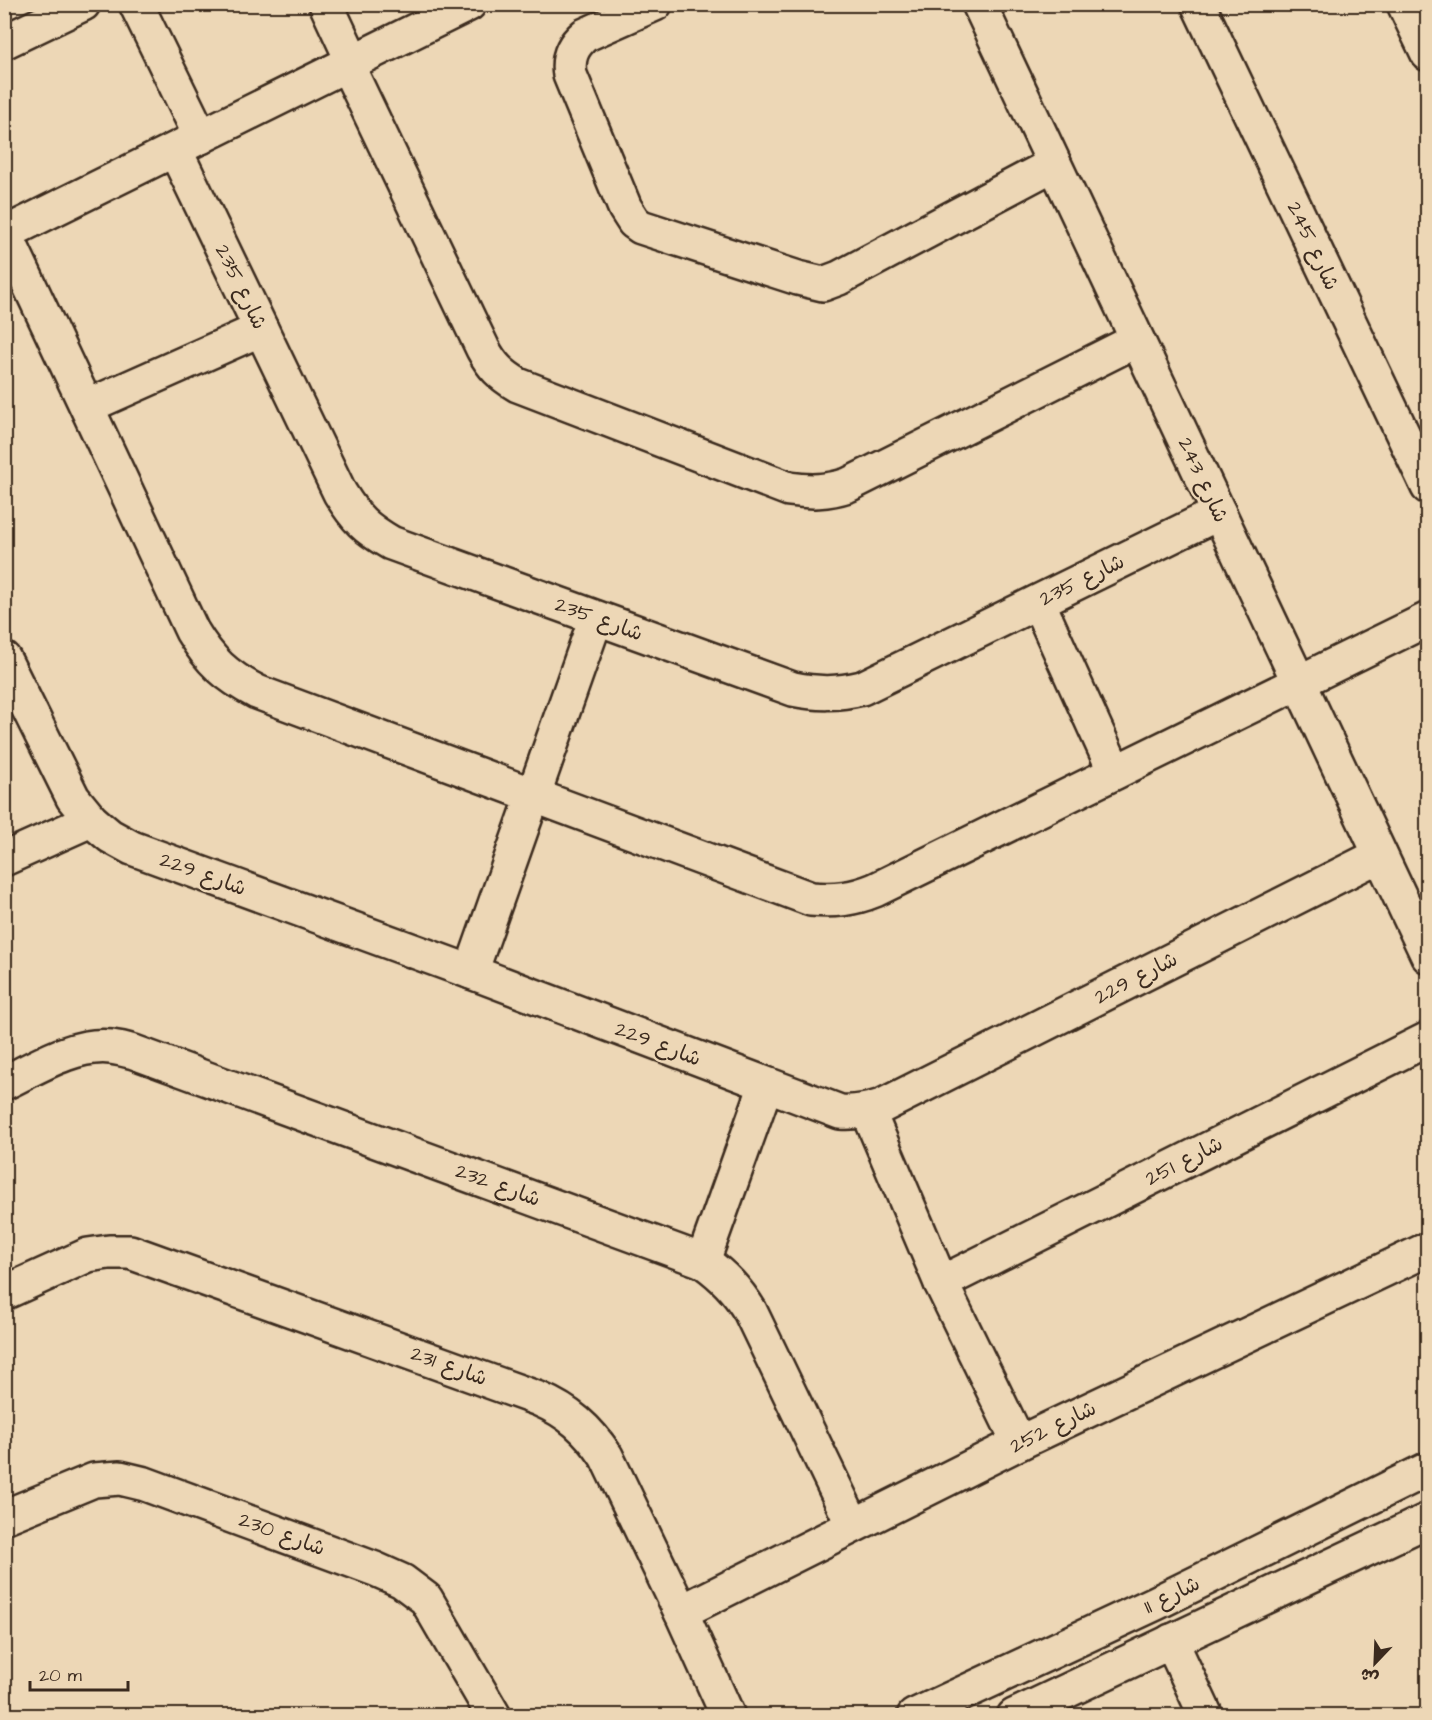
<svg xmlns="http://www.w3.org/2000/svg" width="1432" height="1720" font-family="'Architects Daughter','Playpen Sans Arabic',sans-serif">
	<rect width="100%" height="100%" fill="#edd7b6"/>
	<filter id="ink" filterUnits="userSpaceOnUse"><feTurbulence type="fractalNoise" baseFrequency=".0167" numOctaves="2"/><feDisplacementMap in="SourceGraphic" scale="12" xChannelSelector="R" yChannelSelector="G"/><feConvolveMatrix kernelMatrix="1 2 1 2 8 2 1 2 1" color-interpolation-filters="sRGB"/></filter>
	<g filter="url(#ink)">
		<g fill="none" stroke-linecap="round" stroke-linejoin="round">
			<g stroke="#3b2a1e" stroke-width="38">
				<g id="minor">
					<path d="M136,4L201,137"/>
					<path d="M326,4L353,62"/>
					<path d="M655,4L585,35C572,46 567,58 570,75L625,208L634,222L641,227L798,278L823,284L839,278L1054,164"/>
					<path d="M979,4L1428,956"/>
					<path d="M1198,4L1428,487"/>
					<path d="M1404,4L1428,54"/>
					<path d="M4,42L83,4"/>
					<path d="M347,65L483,349C492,366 501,375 518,385L789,489C810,492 827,492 848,485L1137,340"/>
					<path d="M175,150L340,493C356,519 365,528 391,543L793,689C818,694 837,694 862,688L1219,513"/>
					<path d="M5,233L192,631C210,661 226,676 257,692L811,899C835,901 853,899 875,890L1428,619"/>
					<path d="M4,234L469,4"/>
					<path d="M88,406L261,329"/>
					<path d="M1038,602L1115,772"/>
					<path d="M4,659L73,798L91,820L110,836L132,848L471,972L840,1112C855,1113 867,1111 882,1106L1380,855"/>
					<path d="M4,859L91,820"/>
					<path d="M471,972L596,618"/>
					<path d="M4,1083C37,1067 74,1043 111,1047C119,1048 127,1050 134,1052L703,1261C724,1276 737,1290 750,1311L853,1525"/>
					<path d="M868,1111L941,1283L1019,1443"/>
					<path d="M703,1261L766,1085"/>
					<path d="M941,1283L1428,1039"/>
					<path d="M4,1293L88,1255L109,1252H130L539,1399C569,1412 588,1429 606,1456L681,1612L728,1716"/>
					<path d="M4,1517L94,1480L120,1478L145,1484L375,1569L402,1581L426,1599L494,1716"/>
					<path d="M681,1612L1019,1443L1428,1249"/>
					<path d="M1171,1641L1206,1716"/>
					<path d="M914,1716L1156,1603L1428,1469"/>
					<path d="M1014,1716L1428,1520"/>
				</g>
			</g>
			<use href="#minor" stroke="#edd7b6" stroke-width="33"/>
		</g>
	</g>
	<g text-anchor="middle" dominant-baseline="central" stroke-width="4.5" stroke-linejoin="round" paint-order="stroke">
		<g font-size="21" fill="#3b2a1e" stroke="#edd7b6">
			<text transform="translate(1313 246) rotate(65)">شارع 245</text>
			<text transform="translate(241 287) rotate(64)">شارع 235</text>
			<text transform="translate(1203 480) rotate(65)">شارع 243</text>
			<text transform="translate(1082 580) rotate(-26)">شارع 235</text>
			<text transform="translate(599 619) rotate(20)">شارع 235</text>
			<text transform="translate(203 874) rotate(20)">شارع 229</text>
			<text transform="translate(1136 978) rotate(-27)">شارع 229</text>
			<text transform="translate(658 1044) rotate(21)">شارع 229</text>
			<text transform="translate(1184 1161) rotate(-27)">شارع 251</text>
			<text transform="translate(498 1185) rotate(20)">شارع 232</text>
			<text transform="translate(449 1366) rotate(20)">شارع 231</text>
			<text transform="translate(1053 1427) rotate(-26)">شارع 252</text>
			<text transform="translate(282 1534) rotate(20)">شارع 230</text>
			<text transform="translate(1172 1595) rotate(-26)">شارع 11</text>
		</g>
	</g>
	<rect width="1432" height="1720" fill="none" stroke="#edd7b6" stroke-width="24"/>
	<rect x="12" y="12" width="1408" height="1696" fill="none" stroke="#3b2a1e" stroke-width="2" filter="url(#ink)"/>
	<g transform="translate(1375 1663) rotate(203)" stroke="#edd7b6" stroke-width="4.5" paint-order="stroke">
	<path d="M0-4.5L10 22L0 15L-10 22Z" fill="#3b2a1e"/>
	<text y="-9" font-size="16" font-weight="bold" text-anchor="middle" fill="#3b2a1e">ش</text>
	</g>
	<path d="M30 1681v9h98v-9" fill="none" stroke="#3b2a1e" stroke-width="3"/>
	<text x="39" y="1681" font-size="18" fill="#3b2a1e" stroke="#edd7b6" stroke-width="4.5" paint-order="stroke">20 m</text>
</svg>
